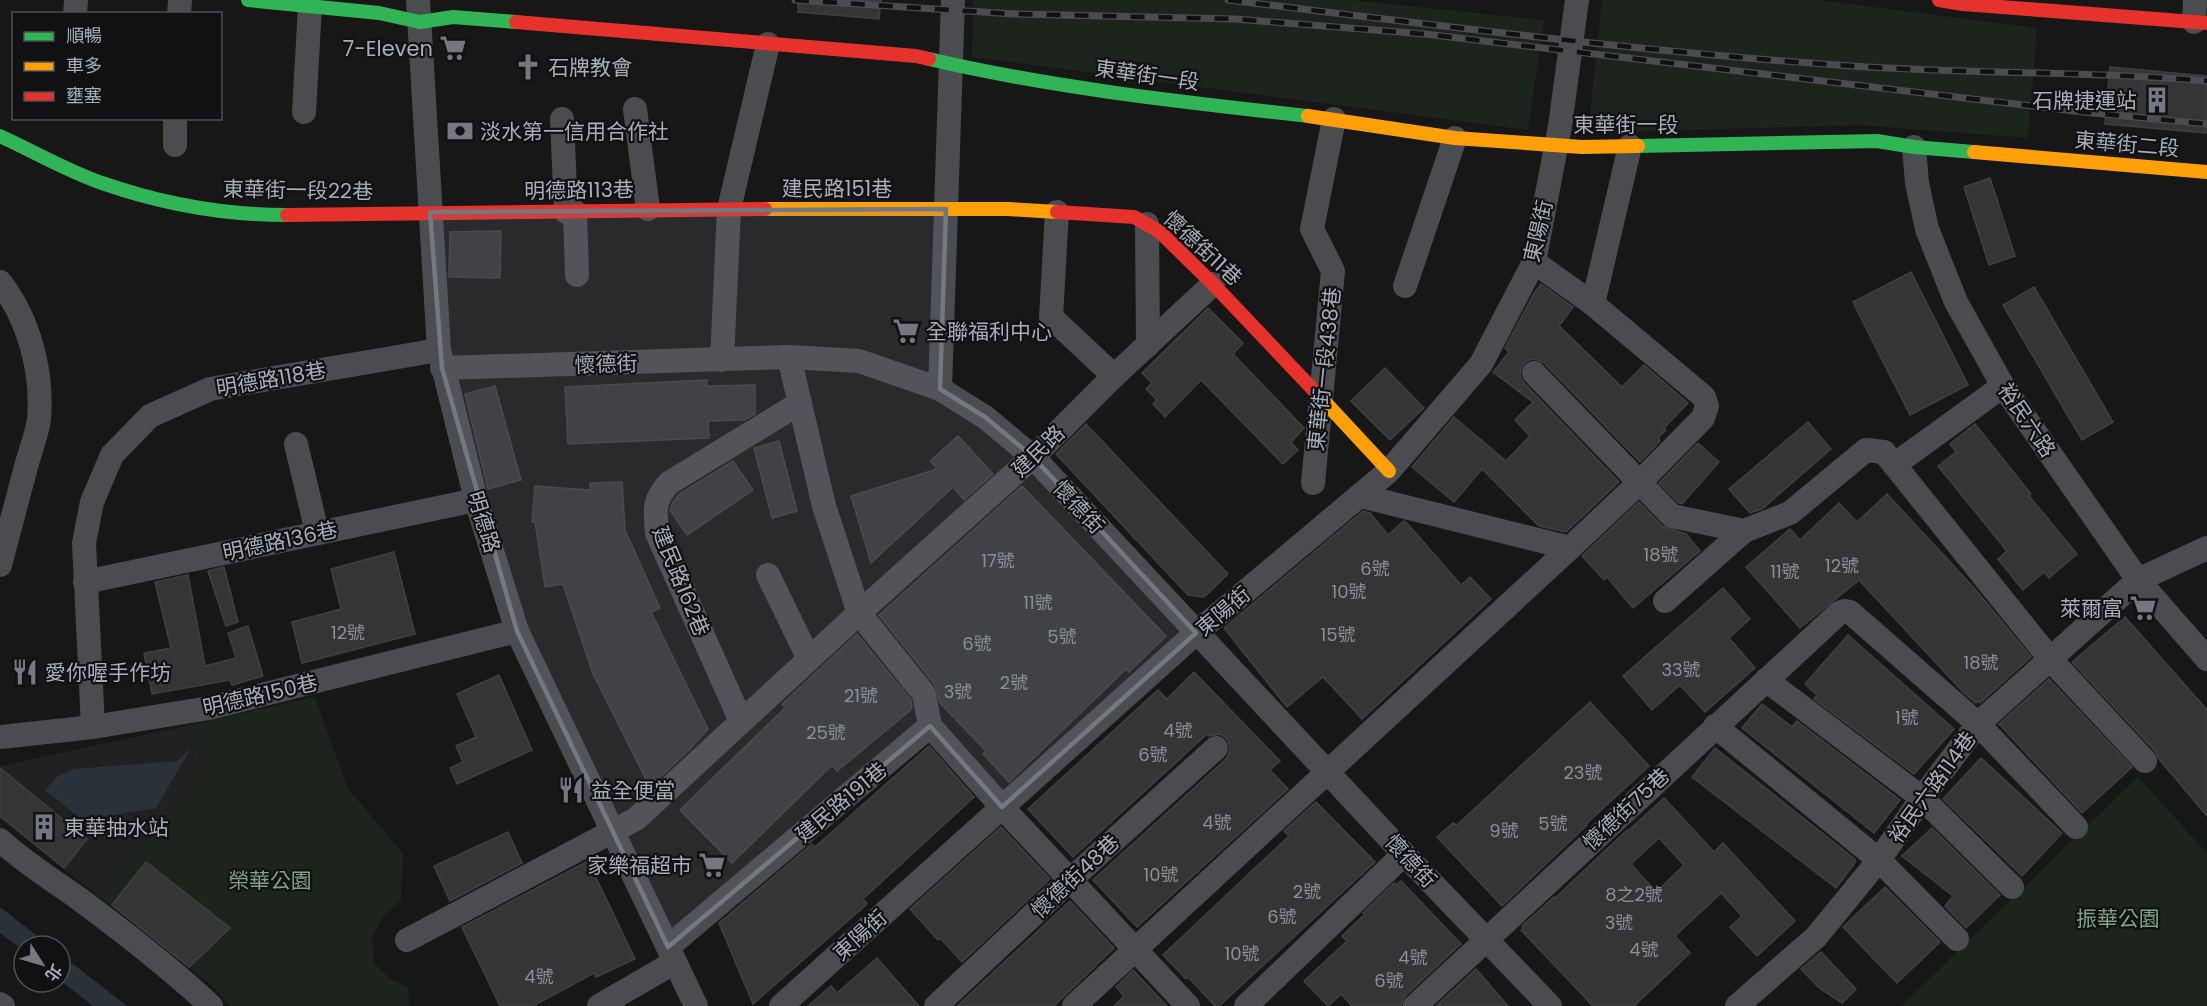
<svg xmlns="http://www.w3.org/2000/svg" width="2207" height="1006" font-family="Poppins,'Noto Sans TC',sans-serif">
	<rect width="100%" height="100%" fill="#171717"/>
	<path fill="#212123" d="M190,725L204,772L102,899L0,818V766Z"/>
	<g fill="#1d241e">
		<path d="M973,0H1351L1544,20L1528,130L972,57Z"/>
		<path d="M1602,0H1818L2037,28L2028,138L1859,125L1588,133Z"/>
		<path d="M315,697L348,789L403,853L401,900L382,918L372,939L374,963L391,979L408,987L410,1006H231L208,982L102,899L204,772L190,725Z"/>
		<path d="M2138,777L2207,853V1006H1901Z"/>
	</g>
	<g fill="#2a3239">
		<path d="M191,748L156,808L95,818L89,825L45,790L57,777L73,769L177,761Z"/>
		<path d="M0,907L50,946H24V951L0,933Z"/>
		<path d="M60,954L127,1006H93L60,980Z"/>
	</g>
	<g fill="#353536" stroke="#3f4043" stroke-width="1.5" fill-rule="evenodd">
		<path d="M798,0H881L879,19L798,12Z"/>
		<path d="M2110,67L2207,76V133L2105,124Z"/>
		<path d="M1990,178L2015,256L1989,265L1964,187Z"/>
		<path d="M501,231L500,278L449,277L450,232Z"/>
		<path d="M1911,272L1968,385L1910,415L1853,302Z"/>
		<path d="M1541,284L1573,307L1559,326L1622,387L1644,365L1688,403L1664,428L1666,430L1658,438L1660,441L1640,462L1544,363L1538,360L1531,359L1524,363L1521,369L1520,376L1524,383L1619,482L1566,532L1539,526L1482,469L1454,502L1412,467L1454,417L1506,461L1530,436L1515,420L1533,402L1493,372L1509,352L1505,348L1533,295Z"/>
		<path d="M2034,287L2113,422L2082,440L2003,305Z"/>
		<path d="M1208,308L1243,343L1233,354L1304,428L1291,442L1298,450L1283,464L1201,380L1165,417L1153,404L1157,400L1146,389L1152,383L1142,373Z"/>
		<path d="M1385,368L1424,408L1390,440L1351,401Z"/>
		<path d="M707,380V386L755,385V414L744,420L708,421L709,438L568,444L565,387Z"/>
		<path d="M495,386L521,480L488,489L465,394Z"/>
		<path d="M1808,422L1831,449L1762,509L1750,513L1729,489Z"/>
		<path d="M1086,424L1228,574L1204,597L1188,595L1056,454Z"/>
		<path d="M1975,424L2031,494L2029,496L2077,554L2049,578L2044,572L2023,590L1998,559L2007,551L1938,466L1956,452L1950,444Z"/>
		<path d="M958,436L993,474L964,500L953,487L871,563L851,496L937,469L930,461Z"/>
		<path d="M779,441L797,511L772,518L754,448Z"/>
		<path d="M1698,443L1719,462L1682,504L1679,503L1659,483Z"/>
		<path d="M733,461L753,490L687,535L670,510L673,502L679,494Z"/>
		<path d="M622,482L625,530L660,608L651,612L708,729L690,749L650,787L593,674L563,584L545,587L535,522H532L535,486L590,490V483Z"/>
		<path d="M1022,486L1166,636L1129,672L1126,669L1009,782L983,754L986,751L940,703L935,685L879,615Z"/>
		<path d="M1887,494L1975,589L2031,657L1980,703L1978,701L1976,703L1964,693L1859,580L1800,628L1746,567L1790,529L1800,540L1839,503L1857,522Z"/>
		<path d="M1639,502L1662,526L1686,534L1700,551L1633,608L1607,577L1604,580L1582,556Z"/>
		<path d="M1363,511L1370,513L1388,535L1404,521L1406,522L1461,585L1470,577L1491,599L1362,719L1323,677L1287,707L1224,628Z"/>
		<path d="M394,552L415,634L302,663L292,622L341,609L331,569Z"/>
		<path d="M224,567L238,622L226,626L208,571Z"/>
		<path d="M188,575L205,666L236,658L228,633L248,626L263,676L232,685L230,680L152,694L144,653L171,648L155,582Z"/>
		<path d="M1723,588L1750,619L1729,638L1755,668L1705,712L1680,685L1652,710L1623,676Z"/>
		<path d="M2125,617L2207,710V816L2159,759L2155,751L2072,662Z"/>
		<path d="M857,634L911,700L912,709L837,771L832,765L732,863L680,810L785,708L782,704Z"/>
		<path d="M1848,635L1954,729L1914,774L1814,699L1817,695L1805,684Z"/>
		<path d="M1194,672L1280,761L1270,770L1288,789L1137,927L1093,880L1226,759L1229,753L1230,746L1226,738L1220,734L1209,736L1207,734L1073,857L1028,809L1158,690L1167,699Z"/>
		<path d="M499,675L532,750L457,784L450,768L463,762L456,746L476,737L457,694Z"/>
		<path d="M2049,679L2132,767L2082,813L1999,724Z"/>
		<path d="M1590,702L1649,766L1586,824L1587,825L1502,906L1437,837L1453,823L1457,825Z"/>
		<path d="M1762,704L1792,727L1797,721L1900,800L1874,833L1742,728Z"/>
		<path d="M929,746L974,797L863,899L867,904L753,1004L719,923L812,844L815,847Z"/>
		<path d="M1715,748L1855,859V863L1836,888L1692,777Z"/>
		<path d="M1981,758L2062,833L2022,876L1943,799Z"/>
		<path d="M0,768L87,839L64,868L0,816Z"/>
		<path d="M1664,798L1714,852L1723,843L1795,921L1757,956L1730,927L1742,916L1721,893L1675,936L1690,953L1634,1006H1593L1521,930L1524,928L1522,926L1554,897L1555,898L1627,830L1628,831ZM1659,838L1684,865L1656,892L1631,864Z"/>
		<path d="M1316,802L1375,862L1219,1006H1215L1188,977L1186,979L1163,955L1289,836L1284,831Z"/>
		<path d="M1001,827L1050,879L962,962L940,938L938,940L910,909Z"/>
		<path d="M1932,828L2000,895L1966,928L1945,906L1953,896L1902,856Z"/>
		<path d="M508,832L522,863L450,901L434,866Z"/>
		<path d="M588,861L635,959L596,977L594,973L533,1006H500L462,927Z"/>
		<path d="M146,862L230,928L189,967L112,905Z"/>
		<path d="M1401,881L1461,944L1405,996L1401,1006H1352L1341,994L1328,1006L1304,981L1347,941L1342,936L1364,915L1363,913L1394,883L1396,885Z"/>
		<path d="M1885,887L1940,942L1897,983L1843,927Z"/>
		<path d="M1070,901L1114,948L1054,1006H957Z"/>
		<path d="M1821,952L1856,989L1842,1003L1819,988L1801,969Z"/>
		<path d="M877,958L919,1006H808L831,986L837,993Z"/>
		<path d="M1476,969L1508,1006H1436Z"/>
		<path d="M1133,970L1167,1006H1114L1124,996L1116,987Z"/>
	</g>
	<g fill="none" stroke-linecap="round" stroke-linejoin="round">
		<g stroke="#4b4c50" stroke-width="24">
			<path d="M418,0L439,350L476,500L517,631L696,1006"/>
			<path d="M75,14L76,0"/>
			<path d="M179,14L180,0"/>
			<path d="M2194,22L2195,0"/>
			<path d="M635,109L648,209"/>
			<path d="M304,112L310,6"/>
			<path d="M562,119L566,212"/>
			<path d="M175,145V118"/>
			<path d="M1914,147L1917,183L1927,229L1956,302L2003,386L2138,580L2207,659"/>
			<path d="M575,212L577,275"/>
			<path d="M1057,212L1051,317L1114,376"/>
			<path d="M1147,224L1148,345"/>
			<path d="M0,282C29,319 43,372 39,419C37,434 31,449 27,463C18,497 9,531 0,565"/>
			<path d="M1405,286L1455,138"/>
			<path d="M1593,304L1630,146"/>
			<path d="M789,357L824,506L859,613L924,694L930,726"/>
			<path d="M722,360L729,209L768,44"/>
			<path d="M442,368L789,357L859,361L940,389L985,417L1033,457L1404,854L1550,1006"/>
			<path d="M1534,373L1672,516L1744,531L1790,513L1866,450L1884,452L2051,660L2145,761"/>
			<path d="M940,389L953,0"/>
			<path d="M296,444L317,532"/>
			<path d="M1894,465L2003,386"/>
			<path d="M1313,483L1333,271L1312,229L1334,119"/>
			<path d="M1361,496L1570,548"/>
			<path d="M768,575L809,659"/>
			<path d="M85,582L476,500"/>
			<path d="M1665,601L1744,531"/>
			<path d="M1766,680L1922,798L2012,887"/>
			<path d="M741,721L657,533C655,510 653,501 669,483L800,403"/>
			<path d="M1715,726L1879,860L1957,939"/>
			<path d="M93,727L84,543L92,502L112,455L150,416L210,389L439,350"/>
			<path d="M0,737L93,727L209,708L517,631"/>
			<path d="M0,840C24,862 51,879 78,898C124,932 169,967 211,1006"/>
			<path d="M407,940L636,819L859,613L1033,457L1114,376L1213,284"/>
			<path d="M668,947L930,726L1002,807L1188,1006"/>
			<path d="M0,1004L3,1006"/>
			<path d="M599,1006L675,962"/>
			<path d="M781,1006L1196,633L1389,471L1481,364L1534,262L1560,126L1577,0"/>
			<path d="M936,1006L1070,880L1216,748"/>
			<path d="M1074,1006L1570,548L1640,482L1703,418L1707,406L1704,397L1593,304L1534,262"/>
			<path d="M1246,1006L1404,854"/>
			<path d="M1415,1006L1839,613L1845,611L1850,612L1978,724L2076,827"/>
			<path d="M1737,1006L1816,937L1879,860L1922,798L1978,724L2138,580L2207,548"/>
		</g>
		<g stroke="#30b455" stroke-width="14">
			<path d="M248,0L379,13L420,22L453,17L516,22"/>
			<path d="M929,59C1053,88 1182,102 1308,116"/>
			<path d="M0,136C33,151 71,173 105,184C163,204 225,215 287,215"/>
			<path d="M1638,146L1877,141L1914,147L1974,152"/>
		</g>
		<g stroke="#ff9f0a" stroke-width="14">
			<path d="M1308,116L1455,138L1582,147L1638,146"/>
			<path d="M1974,152L2207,172"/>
			<path d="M765,209H1008L1057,212"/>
			<path d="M1324,401L1389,471"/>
		</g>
		<g stroke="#e5322d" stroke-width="14">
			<path d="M1939,0L1963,4L2207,23"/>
			<path d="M516,22L916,56L929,59"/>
			<path d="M1057,212L1134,217L1160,232L1213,284L1324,401"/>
			<path d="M287,215L765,209"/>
		</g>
		<g stroke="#4b4c4f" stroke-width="7">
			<g id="rail">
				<path d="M795,0L1014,14L1235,19L1425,34L2083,112L2207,124"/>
				<path d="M1228,0C1435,25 1643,52 1852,66C1970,74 2089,71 2207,81"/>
			</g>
		</g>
		<use href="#rail" stroke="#111113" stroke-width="4.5" stroke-dasharray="14" stroke-linecap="butt"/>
	</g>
	<path fill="#757880" fill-opacity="0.2" stroke="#757880" stroke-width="4.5" stroke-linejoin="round" d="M946,209L940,389L985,417L1033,457L1196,633L1002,807L930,726L668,947L517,631L442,368L430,212Z"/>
	<defs>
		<g id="supermarket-bare" transform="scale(2.07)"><path d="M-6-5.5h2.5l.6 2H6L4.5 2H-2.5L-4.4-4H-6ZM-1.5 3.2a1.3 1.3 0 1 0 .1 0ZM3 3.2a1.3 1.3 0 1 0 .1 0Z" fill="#757880" stroke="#111113" stroke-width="2.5" paint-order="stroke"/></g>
		<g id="church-bare" transform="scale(2.07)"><path d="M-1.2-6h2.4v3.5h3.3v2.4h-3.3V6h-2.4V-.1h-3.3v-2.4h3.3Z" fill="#757880" stroke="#111113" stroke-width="2.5" paint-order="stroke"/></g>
		<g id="building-bare" transform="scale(2.07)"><path d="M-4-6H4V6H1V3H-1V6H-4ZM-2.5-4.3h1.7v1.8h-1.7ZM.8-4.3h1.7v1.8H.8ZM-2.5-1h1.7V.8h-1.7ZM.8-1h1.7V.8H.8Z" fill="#757880" stroke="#111113" stroke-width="2.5" paint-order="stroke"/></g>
		<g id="bank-bare" transform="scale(2.07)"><path d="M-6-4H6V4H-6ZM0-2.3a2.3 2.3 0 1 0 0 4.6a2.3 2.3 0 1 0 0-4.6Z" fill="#757880" stroke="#111113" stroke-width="2.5" paint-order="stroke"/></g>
		<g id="restaurant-bare" transform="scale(2.07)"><path d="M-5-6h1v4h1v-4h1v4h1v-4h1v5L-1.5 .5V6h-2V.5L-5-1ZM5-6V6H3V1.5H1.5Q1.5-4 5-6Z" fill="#757880" stroke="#111113" stroke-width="2.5" paint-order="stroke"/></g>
	</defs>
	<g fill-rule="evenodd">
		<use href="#supermarket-bare" x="453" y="48"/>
		<use href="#church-bare" x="528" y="67"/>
		<use href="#building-bare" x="2157" y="100"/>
		<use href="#bank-bare" x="460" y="131"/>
		<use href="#supermarket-bare" x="906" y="331"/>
		<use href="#supermarket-bare" x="2143" y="608"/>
		<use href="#restaurant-bare" x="25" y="672"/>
		<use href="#restaurant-bare" x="571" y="790"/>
		<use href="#building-bare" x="44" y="827"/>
		<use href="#supermarket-bare" x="712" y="865"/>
	</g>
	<g text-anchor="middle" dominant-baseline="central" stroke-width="4.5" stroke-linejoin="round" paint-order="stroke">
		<g font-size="18" fill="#8b8f98">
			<text x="1661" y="554">18號</text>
			<text x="998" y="560">17號</text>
			<text x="1842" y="565">12號</text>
			<text x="1375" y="568">6號</text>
			<text x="1785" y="571">11號</text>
			<text x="1349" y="591">10號</text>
			<text x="1038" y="602">11號</text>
			<text x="348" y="632">12號</text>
			<text x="1338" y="634">15號</text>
			<text x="1062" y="636">5號</text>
			<text x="977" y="643">6號</text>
			<text x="1981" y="662">18號</text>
			<text x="1681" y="669">33號</text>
			<text x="1014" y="682">2號</text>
			<text x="958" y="691">3號</text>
			<text x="861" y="695">21號</text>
			<text x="1907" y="717">1號</text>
			<text x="1178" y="730">4號</text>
			<text x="826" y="732">25號</text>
			<text x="1153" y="754">6號</text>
			<text x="1583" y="772">23號</text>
			<text x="1217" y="822">4號</text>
			<text x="1553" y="823">5號</text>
			<text x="1504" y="830">9號</text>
			<text x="1161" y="874">10號</text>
			<text x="1307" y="891">2號</text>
			<text x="1634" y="894">8之2號</text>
			<text x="1282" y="916">6號</text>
			<text x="1619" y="922">3號</text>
			<text x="1644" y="949">4號</text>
			<text x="1242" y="953">10號</text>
			<text x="1413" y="957">4號</text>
			<text x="539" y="976">4號</text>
			<text x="1389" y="980">6號</text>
		</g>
		<g font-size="21" fill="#a8adb8" stroke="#111113" text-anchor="start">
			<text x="433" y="48" text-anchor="end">7-Eleven</text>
			<text x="548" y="67">石牌教會</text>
			<text x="2137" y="100" text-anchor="end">石牌捷運站</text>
			<text x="480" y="131">淡水第一信用合作社</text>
			<text x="926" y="331">全聯福利中心</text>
			<text x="2123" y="608" text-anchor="end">萊爾富</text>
			<text x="45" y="672">愛你喔手作坊</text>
			<text x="591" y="790">益全便當</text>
			<text x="64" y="827">東華抽水站</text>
			<text x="692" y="865" text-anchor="end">家樂福超市</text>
		</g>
		<g font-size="21" fill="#a8adb8" stroke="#111113">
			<text transform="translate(1147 75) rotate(8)">東華街一段</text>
			<text x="1626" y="124">東華街一段</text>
			<text transform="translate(2127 144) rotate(5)">東華街二段</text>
			<text x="837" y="188">建民路151巷</text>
			<text transform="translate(298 190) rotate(1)">東華街一段22巷</text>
			<text transform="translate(579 190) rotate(-1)">明德路113巷</text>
			<text transform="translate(1538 231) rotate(-77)">東陽街</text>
			<text transform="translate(1203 248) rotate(43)">懷德街11巷</text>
			<text transform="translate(606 364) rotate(-2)">懷德街</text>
			<text transform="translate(1324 369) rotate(-84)">東華街一段438巷</text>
			<text transform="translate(271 379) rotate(-10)">明德路118巷</text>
			<text transform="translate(2027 420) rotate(56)">裕民六路</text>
			<text transform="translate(1038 451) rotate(-44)">建民路</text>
			<text transform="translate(1079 507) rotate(47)">懷德街</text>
			<text transform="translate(484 522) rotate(73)">明德路</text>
			<text transform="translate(280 541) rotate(-12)">明德路136巷</text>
			<text transform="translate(681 581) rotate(68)">建民路162巷</text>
			<text transform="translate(1223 611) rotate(-40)">東陽街</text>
			<text transform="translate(260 695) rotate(-13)">明德路150巷</text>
			<text transform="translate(1932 787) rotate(-54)">裕民六路114巷</text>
			<text transform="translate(841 802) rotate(-40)">建民路191巷</text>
			<text transform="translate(1626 809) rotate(-43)">懷德街75巷</text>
			<text transform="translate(1411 861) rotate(47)">懷德街</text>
			<text transform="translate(1075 876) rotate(-43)">懷德街48巷</text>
			<text transform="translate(860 935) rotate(-42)">東陽街</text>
		</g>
		<g font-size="21" fill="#7fa381" stroke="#111113">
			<text x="270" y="880">榮華公園</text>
			<text x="2118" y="918">振華公園</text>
		</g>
	</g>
	<rect x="12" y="12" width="210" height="108" fill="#111113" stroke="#4d4f55" stroke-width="1.5"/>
	<rect x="24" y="32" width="30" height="9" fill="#30b455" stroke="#4d4f55" stroke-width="1.5"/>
	<text x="66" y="42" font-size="18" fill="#a8adb8">順暢</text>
	<rect x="24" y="62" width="30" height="9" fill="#ff9f0a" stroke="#4d4f55" stroke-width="1.5"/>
	<text x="66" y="72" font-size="18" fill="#a8adb8">車多</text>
	<rect x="24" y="92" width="30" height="9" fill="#e5322d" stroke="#4d4f55" stroke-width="1.5"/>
	<text x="66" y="102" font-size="18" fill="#a8adb8">壅塞</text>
	<g transform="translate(42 964) rotate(127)"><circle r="28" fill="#111113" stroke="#4d4f55" stroke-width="1.5"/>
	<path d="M0-4.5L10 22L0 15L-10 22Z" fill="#757880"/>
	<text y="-9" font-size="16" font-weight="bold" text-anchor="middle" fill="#a8adb8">北</text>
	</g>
</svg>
